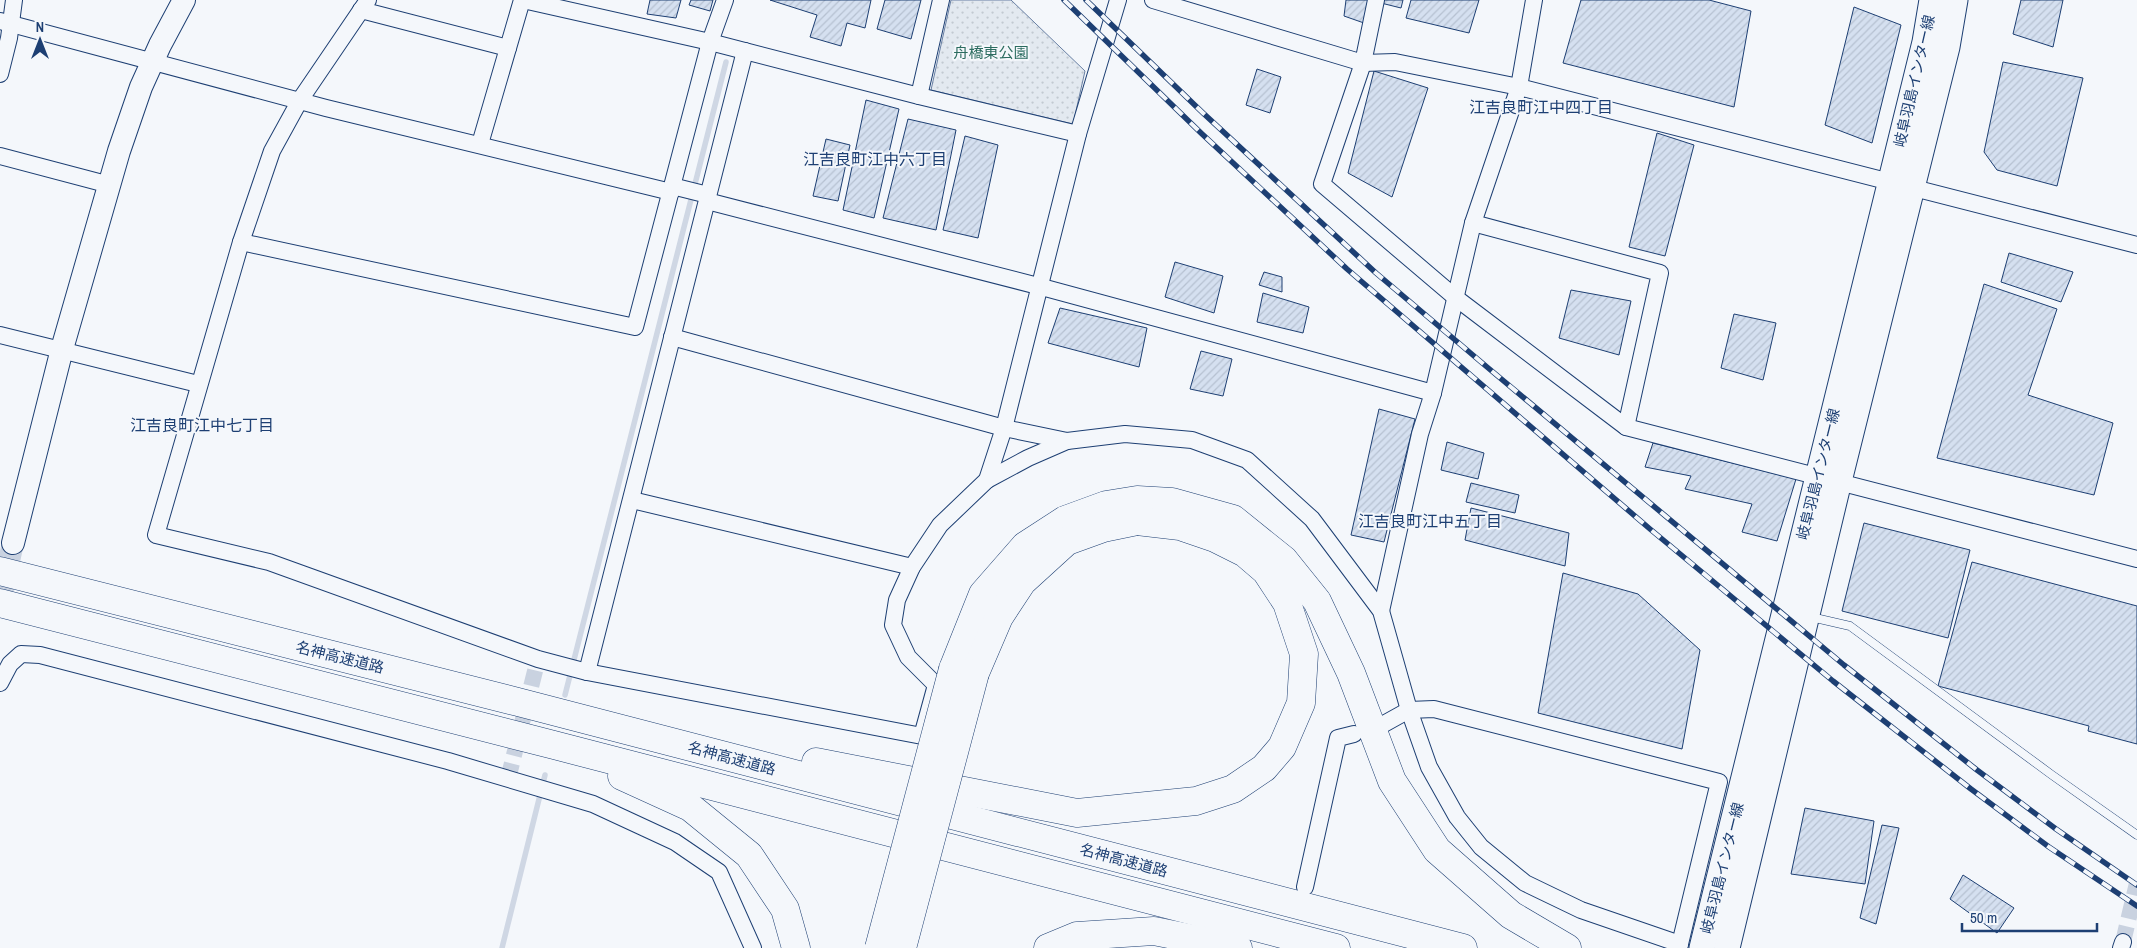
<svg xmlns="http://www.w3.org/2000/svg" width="2137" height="948" font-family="'Archivo Narrow','Noto Sans JP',sans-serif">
	<defs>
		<pattern id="park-dots" width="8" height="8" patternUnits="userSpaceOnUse" patternTransform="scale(1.25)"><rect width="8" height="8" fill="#e3e9f0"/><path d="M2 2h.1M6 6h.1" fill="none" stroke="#c2c9d1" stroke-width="1.8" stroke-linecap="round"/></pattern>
		<pattern id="building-hatch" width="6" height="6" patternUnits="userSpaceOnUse" patternTransform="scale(1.25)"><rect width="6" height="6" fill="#d5e0f0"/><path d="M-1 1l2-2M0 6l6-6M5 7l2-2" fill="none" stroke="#b6c1d1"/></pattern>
	</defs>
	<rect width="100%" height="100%" fill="#f4f7fb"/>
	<path fill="url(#park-dots)" stroke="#687fa3" d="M951,0H1011L1085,71L1073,124L931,90Z"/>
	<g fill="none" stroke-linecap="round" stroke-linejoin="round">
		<g stroke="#cfd7e4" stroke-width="5.5">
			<path d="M565,695L726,62"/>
			<path d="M502,948L545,775"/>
		</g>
	</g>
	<g fill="url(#building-hatch)" stroke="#1d3f73">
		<path d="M650,0H681L676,18L647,14Z"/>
		<path d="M691,0H713L710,11L689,5Z"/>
		<path d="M770,0H871L865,28L847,23L841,46L810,37L817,15Z"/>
		<path d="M885,0H921L911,39L877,29Z"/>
		<path d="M1346,0H1370L1364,23L1344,16Z"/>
		<path d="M1382,0H1403L1401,8L1381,3Z"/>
		<path d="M1411,0H1479L1469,33L1406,18Z"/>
		<path d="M1581,0H1709L1751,11L1734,107L1563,63Z"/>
		<path d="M2021,0H2063L2053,47L2013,34Z"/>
		<path d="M1854,7L1901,25L1872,143L1825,125Z"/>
		<path d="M2003,62L2083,78L2057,186L1997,170L1984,152Z"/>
		<path d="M1257,69L1281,77L1270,113L1246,105Z"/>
		<path d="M1374,71L1428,88L1392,197L1348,173Z"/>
		<path d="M866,100L899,109L874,218L843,210Z"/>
		<path d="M908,119L956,130L936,230L883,218Z"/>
		<path d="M1657,133L1694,145L1665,256L1629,247Z"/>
		<path d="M965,136L998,145L978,238L943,230Z"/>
		<path d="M826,139L850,145L838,201L813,196Z"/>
		<path d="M2009,253L2073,272L2061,302L2001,282Z"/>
		<path d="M1175,262L1223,276L1214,313L1165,297Z"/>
		<path d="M1264,272L1282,277V292L1259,285Z"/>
		<path d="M1984,284L2057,309L2028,395L2113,423L2094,495L1937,458Z"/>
		<path d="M1571,290L1631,301L1619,355L1559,338Z"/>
		<path d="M1263,293L1309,307L1303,333L1257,322Z"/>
		<path d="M1060,308L1147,328L1139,367L1048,343Z"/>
		<path d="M1734,314L1776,323L1763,380L1721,368Z"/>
		<path d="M1201,351L1232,359L1223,396L1190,389Z"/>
		<path d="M1379,409L1415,419L1384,542L1351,535Z"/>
		<path d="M1447,442L1484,453L1478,479L1441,470Z"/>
		<path d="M1653,443L1796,479L1777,541L1742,532L1752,504L1685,489L1691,476L1645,467Z"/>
		<path d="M1471,483L1519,495L1515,513L1466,502Z"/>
		<path d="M1471,508L1569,533L1565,566L1465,540Z"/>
		<path d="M1864,523L1970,550L1948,638L1842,611Z"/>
		<path d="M1972,562L2137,606V744L2088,731L2089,726L1938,686Z"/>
		<path d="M1563,573L1638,594L1700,650L1682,749L1538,713Z"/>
		<path d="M1805,808L1874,821L1865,884L1791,874Z"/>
		<path d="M1882,825L1899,828L1876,924L1860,918Z"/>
		<path d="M1963,875L2014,908L1997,933L1950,899Z"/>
	</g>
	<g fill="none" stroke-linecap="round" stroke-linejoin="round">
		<g stroke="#c9d2e0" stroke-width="16" stroke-dasharray="16 8" stroke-linecap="butt">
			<path d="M508,779L538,659"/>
			<path d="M2123,942L2137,883"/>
		</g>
		<path stroke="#c9d2e0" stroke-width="22" stroke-dasharray="22 11" stroke-linecap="butt" d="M0,601L13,543"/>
		<g stroke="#1d3f73" stroke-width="9">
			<path id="lane" d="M1811,617L1850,626L2052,775L2137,835"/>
		</g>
		<g stroke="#1d3f73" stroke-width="18">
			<g id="street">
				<path d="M368,0L300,100L272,151L241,242L156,535L269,562L538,659L587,672L922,736L936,685L908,657L893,625L897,600L912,567L940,525L987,480L1004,428L1078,134L1118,0"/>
				<path d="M523,0L710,42L919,96L1078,134"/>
				<path d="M1153,0L1363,63L1395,62L1519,87L2137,245"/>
				<path d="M1376,0L1363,63L1322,184L1456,298L1626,427L2137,559"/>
				<path d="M361,10L508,48"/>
				<path d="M0,21L326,108L671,192"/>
				<path d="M0,74L9,38L14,0"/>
				<path d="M919,96L941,0"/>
				<path d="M480,144L522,0"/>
				<path d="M0,156L110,185"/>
				<path d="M672,186L708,195"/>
				<path d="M707,201L1038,286L1433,393"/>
				<path d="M1473,223L1660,273L1626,427"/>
				<path d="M241,242L635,327L710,42L725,0"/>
				<path d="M0,335L198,384"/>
				<path d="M672,337L1004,428L1067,441L1125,434L1192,440L1247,460L1312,519L1381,611L1409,710L1429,767L1457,817L1481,847L1525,883L1581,910L1680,944"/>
				<path d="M987,480L1028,458L1067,441"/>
				<path d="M632,500L912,567"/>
				<path d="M1381,611L1420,434L1433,393L1473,223L1519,87L1534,0"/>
				<path d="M587,672L745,51"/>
				<path d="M0,683L10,664L21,654L40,655L448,761L593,804L675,842L719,872L753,948"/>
				<path d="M1382,725L1409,710L1434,709L1719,782L1679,948"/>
				<path d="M1305,887L1338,738L1354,734"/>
				<path d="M2121,948L2123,942"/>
			</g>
		</g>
		<g stroke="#1d3f73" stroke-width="24">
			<path id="secondary" d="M13,543L62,349L119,151L141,87L160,45L184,0"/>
		</g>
		<g stroke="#1d3f73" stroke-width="27">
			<g id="primary">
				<path d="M1702,948L1925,42L1932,0"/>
				<path d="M1727,948L1839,481L1947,47L1955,0"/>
			</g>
		</g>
		<g stroke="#1d3f73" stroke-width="29">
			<g id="highway">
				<path d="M0,571L518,702L1463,948"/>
				<path d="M0,603L554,745L1336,948"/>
				<path d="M953,669L983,594L1025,546L1065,520L1106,505L1137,500L1172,502L1233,519L1284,560L1317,601L1351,673L1392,781L1437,850L1511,915L1567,948"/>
				<path d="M816,762L1077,813L1196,801L1233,789L1264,768L1282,747L1301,703L1304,654L1287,603L1266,571L1245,553L1215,538L1180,526L1137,521L1103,528L1067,541L1022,582L999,617L975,673"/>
				<path d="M622,776L690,807L749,855L785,909L796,948"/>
				<path d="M1048,948L1077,936L1154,931L1238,948"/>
			</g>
		</g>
		<use href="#lane" stroke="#f4f7fb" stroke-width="8"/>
		<use href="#street" stroke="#f4f7fb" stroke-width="16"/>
		<use href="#secondary" stroke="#f4f7fb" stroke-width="22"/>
		<use href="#primary" stroke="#f4f7fb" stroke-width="25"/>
		<use href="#highway" stroke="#f4f7fb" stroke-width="28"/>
		<g stroke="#1d3f73" stroke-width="5.5">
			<g id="rail">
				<path d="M1064,0L1201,133L1347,269L1650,529L1833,681L1971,789L2049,847L2137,906"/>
				<path d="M1086,0L1203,113L1376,273L1487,367L1844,665L1977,770L2056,829L2137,885"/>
			</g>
		</g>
		<use href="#rail" stroke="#f4f7fb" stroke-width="4" stroke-dasharray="11" stroke-linecap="butt"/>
		<g stroke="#1d3f73" stroke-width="29" stroke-linecap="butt">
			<g id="highway-bridge">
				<path d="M879,948L953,669"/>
				<path d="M902,948L975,673"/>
			</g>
		</g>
		<use href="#highway-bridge" stroke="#f4f7fb" stroke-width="28"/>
	</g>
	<g text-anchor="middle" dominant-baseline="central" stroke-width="4" stroke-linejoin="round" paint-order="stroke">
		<g font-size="15" fill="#2c6c60" stroke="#f4f7fb">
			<text x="991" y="52">舟橋東公園</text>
		</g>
		<g font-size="15" fill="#1d3f73" stroke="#f4f7fb">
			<text transform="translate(1914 81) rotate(-77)">岐阜羽島インター線</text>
			<text transform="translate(1818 474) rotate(-76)">岐阜羽島インター線</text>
			<text transform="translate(340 657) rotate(14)">名神高速道路</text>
			<text transform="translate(732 758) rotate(15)">名神高速道路</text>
			<text transform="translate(1124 860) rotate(15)">名神高速道路</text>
			<text transform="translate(1722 868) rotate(-76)">岐阜羽島インター線</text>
		</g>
		<g font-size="16" fill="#1d3f73" stroke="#f4f7fb">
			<text x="1541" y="107">江吉良町江中四丁目</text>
			<text x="875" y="159">江吉良町江中六丁目</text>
			<text x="202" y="425">江吉良町江中七丁目</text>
			<text x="1430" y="521">江吉良町江中五丁目</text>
		</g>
	</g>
	<g transform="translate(40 40)" stroke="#f4f7fb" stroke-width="4" paint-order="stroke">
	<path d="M0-4L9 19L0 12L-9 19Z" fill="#1d3f73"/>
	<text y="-8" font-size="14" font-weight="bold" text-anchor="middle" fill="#1d3f73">N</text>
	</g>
	<path d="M1962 923v8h135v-8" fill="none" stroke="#1d3f73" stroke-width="2.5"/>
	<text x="1970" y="923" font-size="15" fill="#1d3f73" stroke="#f4f7fb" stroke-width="4" paint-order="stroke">50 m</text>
</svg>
